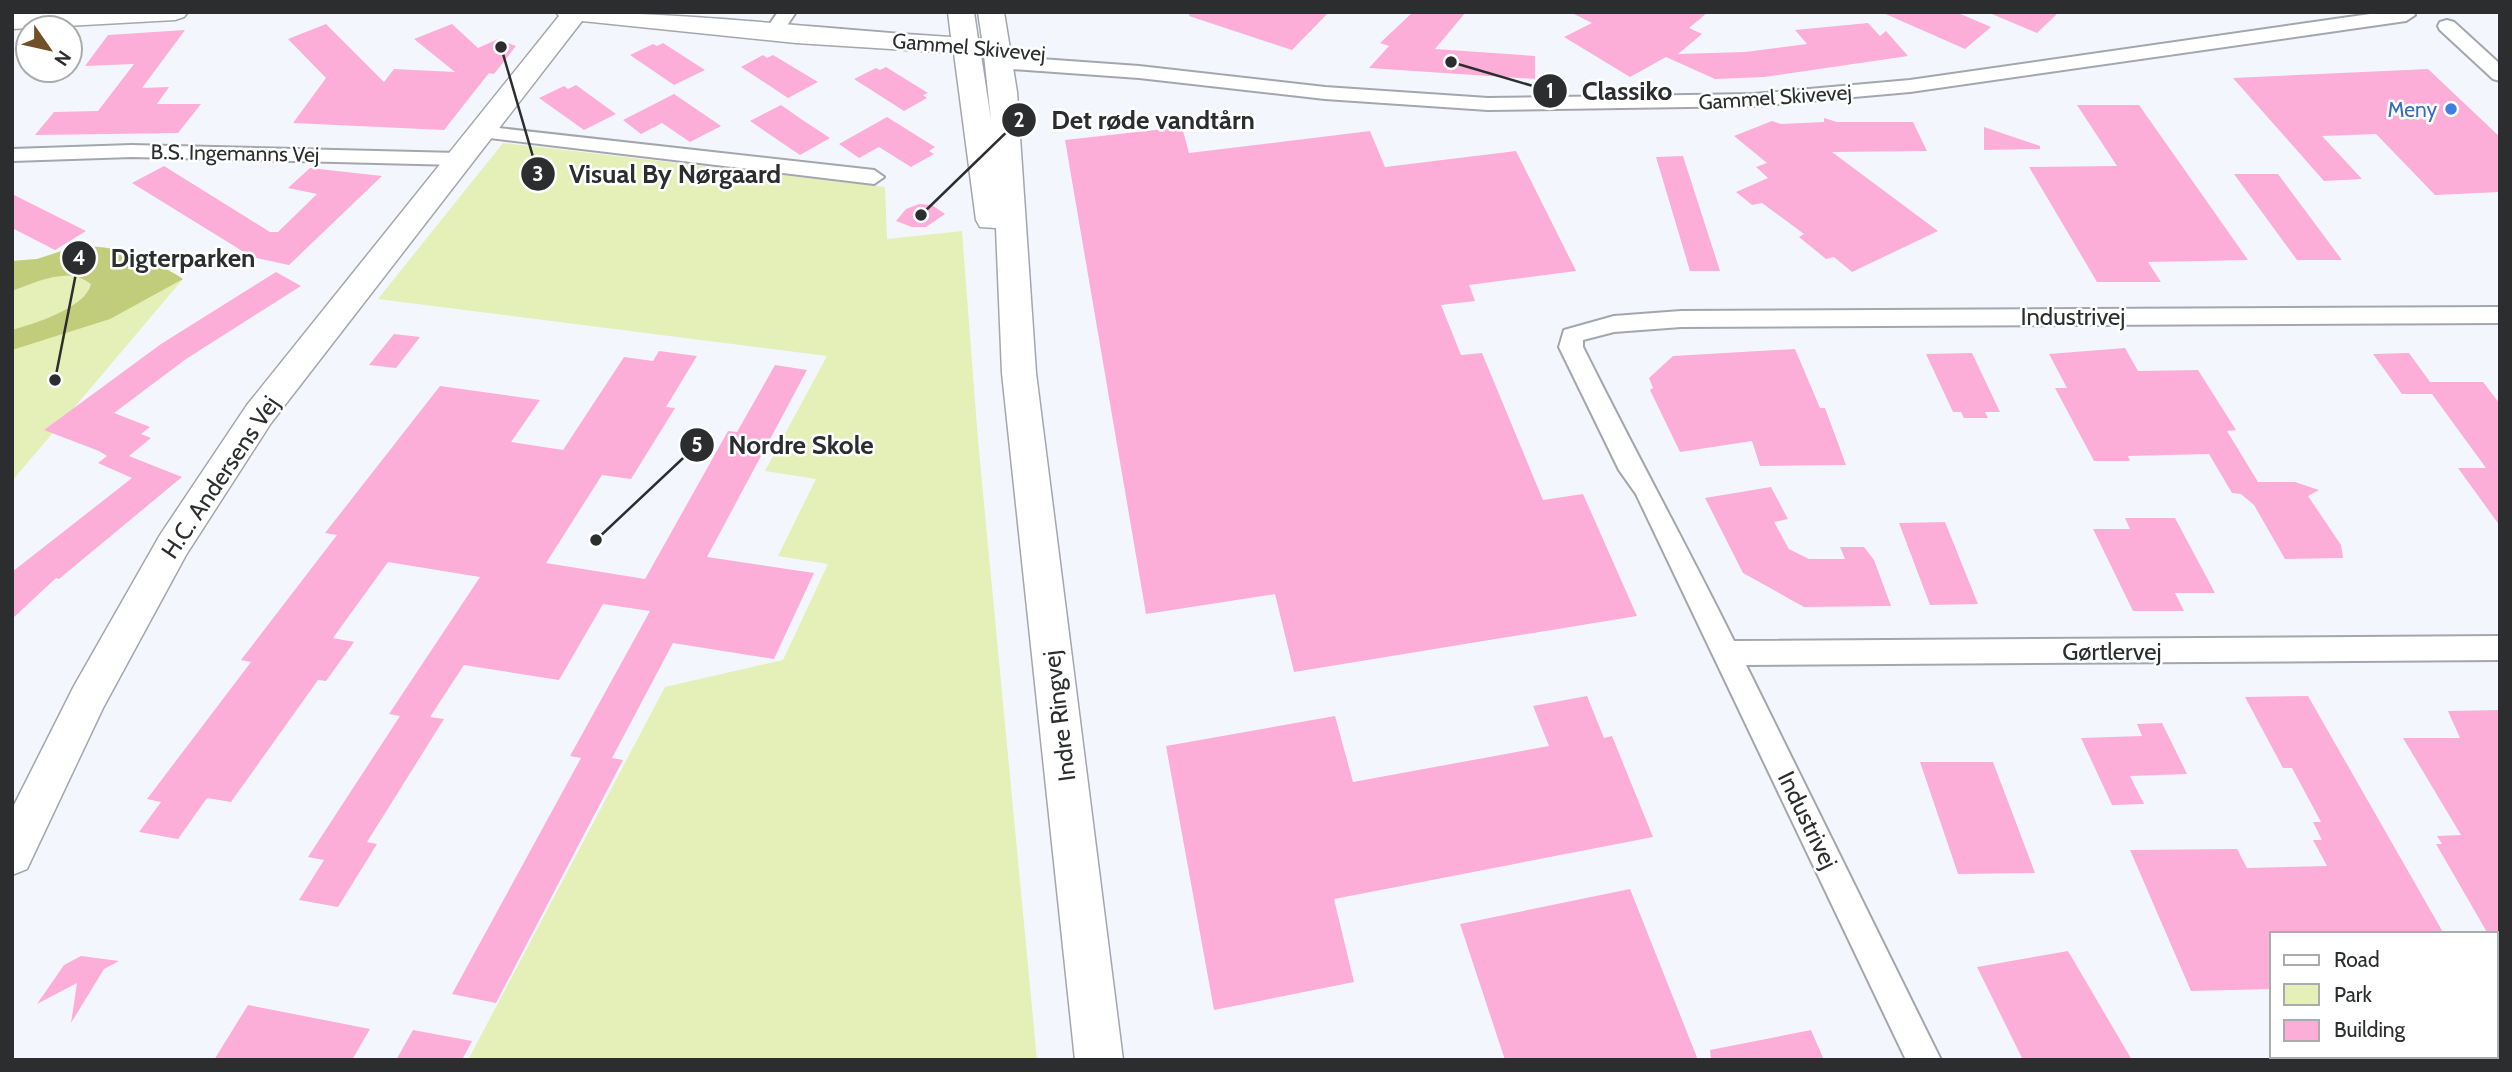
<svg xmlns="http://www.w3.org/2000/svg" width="2512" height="1072" font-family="Cabin,sans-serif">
	<rect width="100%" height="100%" fill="#f3f7fd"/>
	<g fill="#e5efb8">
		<path d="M503,143L885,187L887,239L962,231L978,440L1037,1060H468L665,687L783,660L828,564L778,556L816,479L765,471L827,356L378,299Z"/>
		<path d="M77,246C117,245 151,258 183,279L12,481V261L37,259Z"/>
	</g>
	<path fill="#c1cd7b" d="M77,246C117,245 151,258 183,279L110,319L12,350V330C33,324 86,308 91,284C68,266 37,282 12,291V261L37,259Z"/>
	<g fill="#fcadd8">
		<path d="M1190,12H1329L1292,50L1189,16Z"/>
		<path d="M1413,12H1466L1435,49L1535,56V79L1369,68L1389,46L1380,43Z"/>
		<path d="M1570,12H1708L1689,28L1702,34L1678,54L1745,52L1807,44L1795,30L1868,23L1880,36L1886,31L1908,56L1764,77L1715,79L1666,57L1630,77L1564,37L1592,23Z"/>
		<path d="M1881,12H1956L1991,27L1965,49Z"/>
		<path d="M1987,12H2059L2037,33Z"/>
		<path d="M326,24L384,82L394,69L455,72L414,39L452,24L478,48L498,39L516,46L494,74L489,73L444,130L293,123L326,78L288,39Z"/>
		<path d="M185,30L142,88L169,87L157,104H201L178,133L35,135L54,112L98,111L134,64L85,66L108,35Z"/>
		<path d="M663,43L705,70L674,85L630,55L653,44L657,46Z"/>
		<path d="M763,55L767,58L773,55L818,82L788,98L741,67Z"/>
		<path d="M886,67L928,93L923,95L927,98L904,111L854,79L876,68L880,70Z"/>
		<path d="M2428,69L2500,137V192L2435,195L2376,134L2322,136L2362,179L2324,181L2233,78Z"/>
		<path d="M576,85L594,98L616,114L584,130L539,98L564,86L568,89Z"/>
		<path d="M674,94L721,126L690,142L662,123L641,134L623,120Z"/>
		<path d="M781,105L804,121L830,138L800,155L750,121Z"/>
		<path d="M2077,105H2139L2248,260L2148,262L2161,282H2097L2029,167L2117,166Z"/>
		<path d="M887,117L935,147L929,151L934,154L911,167L879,147L859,158L839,144Z"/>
		<path d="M1824,118L1837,122H1913L1927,151L1832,152L1938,231L1852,272L1834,257L1826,259L1799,237L1804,234L1762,203L1752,205L1736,192L1768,178L1756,167L1767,163L1734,136L1772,121L1781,124L1824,122Z"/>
		<path d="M1182,127L1189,153L1370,131L1385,167L1516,151L1576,271L1469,285L1475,301L1441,305L1461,355L1482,353L1543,500L1583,494L1637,616L1294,672L1275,594L1146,614L1065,140Z"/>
		<path d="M1984,127L2040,146V149L1984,150Z"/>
		<path d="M1683,156L1720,271H1690L1656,157Z"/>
		<path d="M164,166L270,232H278L317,194L288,188L310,168L382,176L289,265L252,257L132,183Z"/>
		<path d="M2234,174H2278L2342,260H2297Z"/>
		<path d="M12,194L86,231L55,250L12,228Z"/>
		<path d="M919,204L932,205L945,214L926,227H912L896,221L906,209Z"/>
		<path d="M276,272L301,286L186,359L114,413L150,427L141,434L151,438L129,456L182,477L59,579L56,578L12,619V572L132,478L98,463L107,456L99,451L44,430L161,344Z"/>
		<path d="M394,334L420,337L396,368L369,365Z"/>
		<path d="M2125,348L2138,371L2198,370L2236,430L2227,431L2258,482H2295L2319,490L2308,496L2341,545L2343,558L2285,559L2254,505L2241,494L2232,493L2209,454L2128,456L2130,461H2094L2055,388H2067L2049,354Z"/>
		<path d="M1795,349L1820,408H1825L1846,465L1760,466L1752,441L1680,452L1650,390L1653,388L1649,378L1673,356Z"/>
		<path d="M659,351L697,356L666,407L675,408L631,479L602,475L546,563L645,579L728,431L737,432L775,365L807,370L707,557L814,573L774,659L673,643L612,758L623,760L496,1003L452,994L581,758L570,756L650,611L603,604L559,680L464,665L430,717L444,719L367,842L377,844L338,907L299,900L324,860L308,857L400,716L389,714L480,577L388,562L333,638L354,642L326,681L318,680L231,802L207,798L178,839L139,832L161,802L147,799L251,662L241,660L337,535L325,533L440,386L540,400L511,442L563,450L624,357L653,361Z"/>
		<path d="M1972,353L2000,412H1985L1988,418H1964L1961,412H1953L1926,354Z"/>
		<path d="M2409,353L2430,382H2483L2500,404V526L2458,468H2486L2432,394H2402L2373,354Z"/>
		<path d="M1771,487L1788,519L1774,522L1789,549L1809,559H1845L1840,547H1864L1874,560L1891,606L1804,607L1743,573L1705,498Z"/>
		<path d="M2125,518H2175L2215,593H2175L2184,611H2133L2093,529H2130Z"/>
		<path d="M1945,522L1978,604L1930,605L1899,523Z"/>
		<path d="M1587,696L1604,738L1612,736L1653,837L1334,899L1354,982L1214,1010L1166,746L1335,716L1353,782L1549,746L1533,706Z"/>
		<path d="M2308,696L2444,934H2272V989L2191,991L2130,850L2237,849L2247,868L2327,866L2313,840H2322L2313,822H2321L2292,768H2283L2245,697Z"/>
		<path d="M2500,710V953L2496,934H2488L2436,844H2442L2437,836L2461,835L2403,738H2460L2448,711Z"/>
		<path d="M2162,723L2187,774L2130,776L2144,804L2112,805L2081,738L2142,736L2137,724Z"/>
		<path d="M1920,762H1993L2035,873L1958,874Z"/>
		<path d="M1630,889L1698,1060H1505L1460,924Z"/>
		<path d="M2068,951L2132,1060H2023L1977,967Z"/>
		<path d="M81,956L119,961L104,969L71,1023L77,983L37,1004L64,965Z"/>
		<path d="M248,1005L370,1029L352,1060H214Z"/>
		<path d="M413,1030L472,1041L462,1060H396Z"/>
		<path d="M1811,1030L1824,1060H1711L1710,1050Z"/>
	</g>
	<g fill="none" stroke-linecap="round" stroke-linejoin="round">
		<g stroke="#a3a7ad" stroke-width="4">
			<g id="street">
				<path d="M778,12H796L780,36H766L764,32Z"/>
				<path d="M2384,12H2413L2415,15L2406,21L1910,92L1754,106L1488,110L1325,99L1139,78L998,68L988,62L998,56L1139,66L1325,87L1488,98L1754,94L1910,80Z"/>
				<path d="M2447,20L2454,22L2500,64V81L2493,79L2440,30L2438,26L2440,22Z"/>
				<path d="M480,126L874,170L884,177L874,184L473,136L470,132L473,128Z"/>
				<path d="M132,145L458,153L468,159L458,165L132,157L12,161V149Z"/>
				<path d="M2500,307V323L1681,327L1614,332L1583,340V347C1632,446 1685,542 1734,641L2500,636V660L1746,665L1941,1060H1906L1636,494L1619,470L1559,347L1564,330L1614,316L1681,311Z"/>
			</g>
		</g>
		<g stroke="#a3a7ad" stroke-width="3">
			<g id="secondary">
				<path d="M188,12L184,17L175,20L12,29V13Z"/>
				<path d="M556,12C688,12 820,29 951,37L948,12H974L978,39H982L978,12H1004L1017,92L1036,373L1123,1060H1075L1002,373L996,228L980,227L976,220L954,53L796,43L582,21L271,423L186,555L103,708L27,869L12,875V809L74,686L160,535L247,405L559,16ZM981,55H984L991,120Z"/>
			</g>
		</g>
		<use href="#street" fill="#fff" fill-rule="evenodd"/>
		<use href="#secondary" fill="#fff" fill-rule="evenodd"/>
	</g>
	<circle fill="#3f7fe0" stroke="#fff" stroke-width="2.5" cx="2451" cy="109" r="7"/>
	<g text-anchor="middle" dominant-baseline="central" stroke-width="5" stroke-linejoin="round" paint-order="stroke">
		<g font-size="21" fill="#2b2d2f" stroke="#fff">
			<text transform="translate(969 47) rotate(5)">Gammel Skivevej</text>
			<text transform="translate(1775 97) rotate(-4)">Gammel Skivevej</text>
			<text transform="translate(235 153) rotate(1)">B.S. Ingemanns Vej</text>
		</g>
		<g font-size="21" fill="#366cbe" stroke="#fff" text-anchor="end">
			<text x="2437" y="109">Meny</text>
		</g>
		<g font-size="24" fill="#2b2d2f" stroke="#fff">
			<text x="2073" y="316">Industrivej</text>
			<text transform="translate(220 477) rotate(-56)">H.C. Andersens Vej</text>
			<text x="2112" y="651">Gørtlervej</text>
			<text transform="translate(1059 716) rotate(-97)">Indre Ringvej</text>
			<text transform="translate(1808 820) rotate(64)">Industrivej</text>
		</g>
	</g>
	<path fill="none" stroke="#2b2d2f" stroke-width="2.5" d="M1451 62L1550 91M921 215L1019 120M501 47L538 174M55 380L79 258M596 540L697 445"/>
	<g fill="#2b2d2f" stroke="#fff" stroke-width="2.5">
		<circle cx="1451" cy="62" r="7"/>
		<circle cx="921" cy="215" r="7"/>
		<circle cx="501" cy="47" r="7"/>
		<circle cx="55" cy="380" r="7"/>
		<circle cx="596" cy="540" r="7"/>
		<circle cx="1550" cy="91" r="18"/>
		<circle cx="1019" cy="120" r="18"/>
		<circle cx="538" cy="174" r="18"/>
		<circle cx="79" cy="258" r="18"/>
		<circle cx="697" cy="445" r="18"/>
	</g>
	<g font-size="21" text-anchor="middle" font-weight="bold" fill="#fff">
		<text x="1550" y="98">1</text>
		<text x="1019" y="127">2</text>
		<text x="538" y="181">3</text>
		<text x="79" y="265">4</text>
		<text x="697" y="452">5</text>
	</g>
	<g font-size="26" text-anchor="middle" font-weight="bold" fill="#2b2d2f" stroke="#fff" stroke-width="5" stroke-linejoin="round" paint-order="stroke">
		<text x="1627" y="100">Classiko</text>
		<text x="1153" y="129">Det røde vandtårn</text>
		<text x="675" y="183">Visual By Nørgaard</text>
		<text x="183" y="267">Digterparken</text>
		<text x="801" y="454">Nordre Skole</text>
	</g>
	<rect width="2512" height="1072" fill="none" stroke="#2b2d2f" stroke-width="28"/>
	<rect x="2270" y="932" width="228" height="126" fill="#ffffff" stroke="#aaabac" stroke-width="2"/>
	<rect x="2284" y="955" width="35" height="10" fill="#ffffff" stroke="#aaabac" stroke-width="2"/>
	<text x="2334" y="967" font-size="21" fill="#2b2d2f">Road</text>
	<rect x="2284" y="984" width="35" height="21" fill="#e5efb8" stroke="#aaabac" stroke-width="2"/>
	<text x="2334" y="1002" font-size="21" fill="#2b2d2f">Park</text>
	<rect x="2284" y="1020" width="35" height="21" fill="#fcadd8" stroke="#aaabac" stroke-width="2"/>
	<text x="2334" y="1037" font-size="21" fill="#2b2d2f">Building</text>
	<g transform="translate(49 49) rotate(124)"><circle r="33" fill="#ffffff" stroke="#aaabac" stroke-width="2"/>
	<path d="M0-5L12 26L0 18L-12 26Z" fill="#715027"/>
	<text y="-10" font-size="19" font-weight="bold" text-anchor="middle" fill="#2b2d2f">N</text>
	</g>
</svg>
